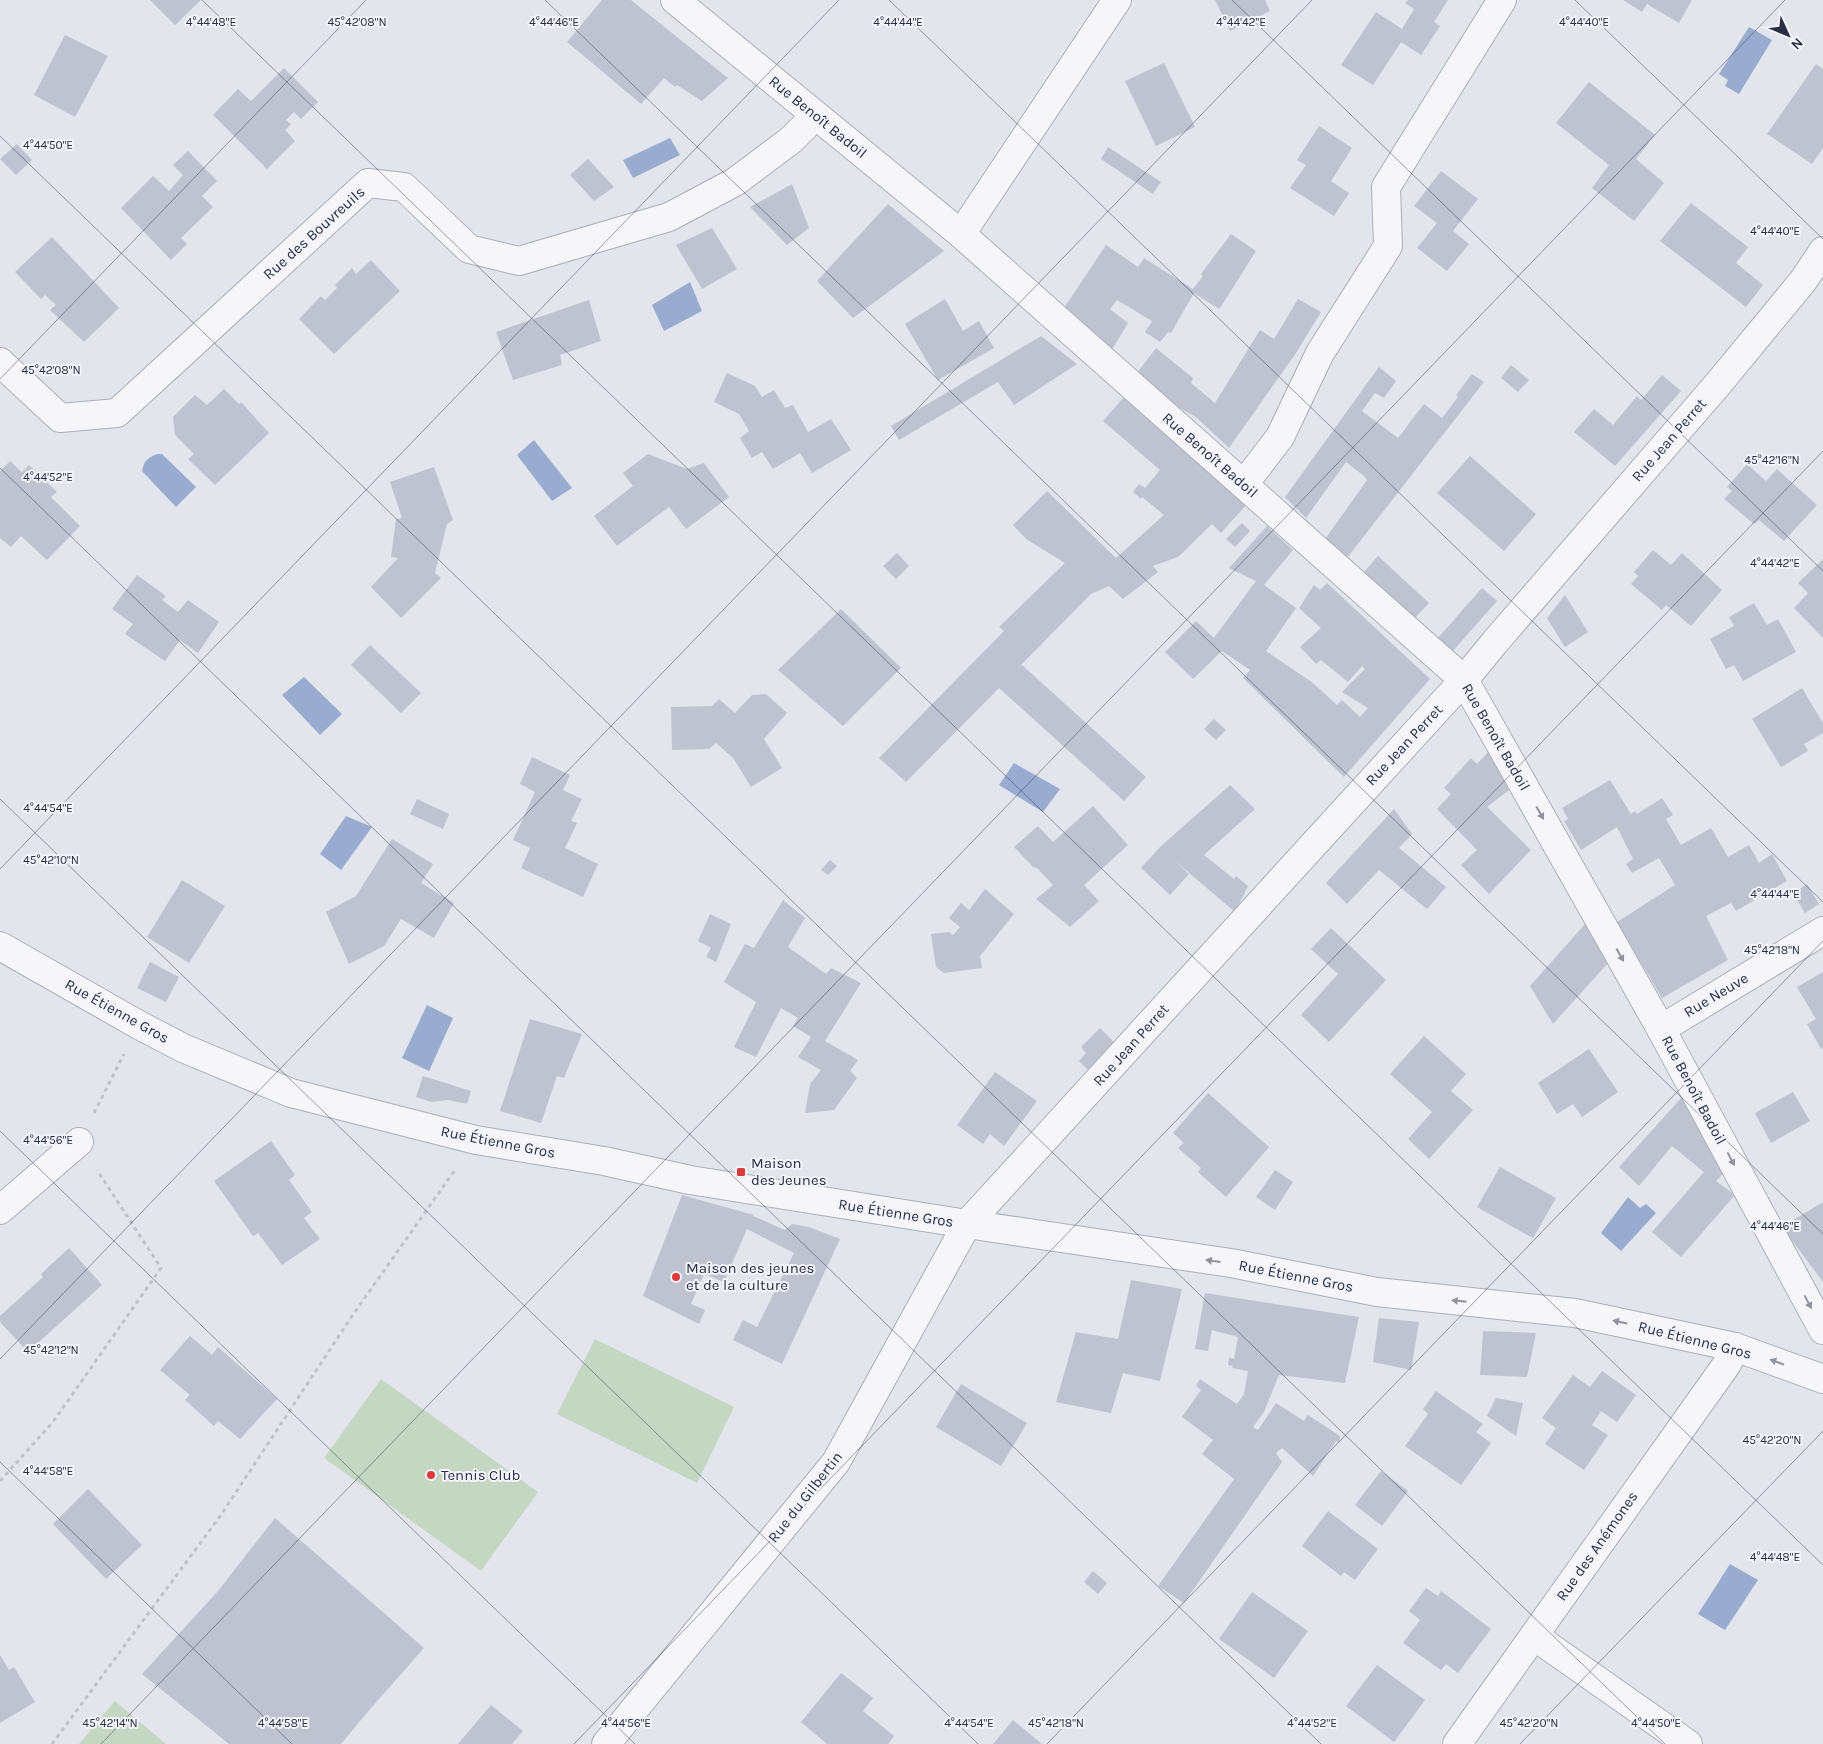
<svg xmlns="http://www.w3.org/2000/svg" width="1823" height="1744" font-family="Karla,sans-serif">
	<rect width="100%" height="100%" fill="#e2e5ec"/>
	<g fill="#c5d7c2">
		<path d="M595,1339L734,1407L697,1483L557,1414Z"/>
		<path d="M381,1379L538,1492L481,1571L324,1458Z"/>
		<path d="M115,1701L166,1744H79Z"/>
	</g>
	<g fill="#99acd0">
		<path d="M1749,27L1772,40L1739,94L1725,86L1728,80L1719,74Z"/>
		<path d="M670,138L680,155L633,178L623,160Z"/>
		<path d="M690,282L702,311L664,331L652,305Z"/>
		<path d="M534,440L572,488L552,501L517,455Z"/>
		<path d="M157,454H162L196,487L176,507L142,471C144,461 147,458 157,454Z"/>
		<path d="M304,677L342,714L320,735L282,695Z"/>
		<path d="M1014,763L1060,789L1043,812L999,785Z"/>
		<path d="M346,816L372,827L341,870L320,854Z"/>
		<path d="M427,1005L453,1018L429,1071L402,1058Z"/>
		<path d="M1628,1197L1640,1208L1646,1204L1656,1213L1621,1251L1601,1233Z"/>
		<path d="M1730,1564L1758,1580L1725,1630L1698,1614Z"/>
	</g>
	<g fill="#bfc3d0">
		<path d="M150,0H201L175,25Z"/>
		<path d="M602,0H631L728,78L702,101L677,85L675,87L664,78L641,104L567,42Z"/>
		<path d="M1215,0H1265L1270,11L1230,31Z"/>
		<path d="M1408,0H1448L1434,22L1440,26L1421,55L1401,42L1373,85L1341,65L1376,12L1402,29L1414,9L1405,3Z"/>
		<path d="M1623,0H1692L1679,23L1647,4L1642,12Z"/>
		<path d="M65,35L108,56L75,117L34,95Z"/>
		<path d="M1164,63L1195,127L1156,146L1125,81Z"/>
		<path d="M1816,64L1823,69V148L1812,164L1767,134Z"/>
		<path d="M284,68L318,102L301,119L294,112L286,120L291,124L285,130L295,141L267,169L213,115L238,89L251,101Z"/>
		<path d="M1589,82L1655,135L1636,159L1664,183L1634,221L1592,188L1609,165L1556,123Z"/>
		<path d="M1319,126L1352,148L1331,181L1349,193L1334,216L1290,188L1306,165L1297,160Z"/>
		<path d="M17,144L32,160L16,175L0,159Z"/>
		<path d="M1108,147L1161,182L1153,194L1101,159Z"/>
		<path d="M188,151L217,181L202,196L213,207L181,238L187,244L171,260L121,208L153,176L169,191L183,175L173,165Z"/>
		<path d="M588,159L614,187L594,201L570,175Z"/>
		<path d="M1441,171L1478,199L1453,231L1469,244L1447,271L1417,248L1437,223L1414,206Z"/>
		<path d="M792,184L809,228L787,245L750,207Z"/>
		<path d="M1691,203L1748,247L1736,263L1763,285L1746,307L1660,241Z"/>
		<path d="M888,204L944,251L853,318L817,281Z"/>
		<path d="M712,228L737,269L702,289L676,245Z"/>
		<path d="M1231,234L1256,251L1222,305L1219,309L1194,293L1171,333L1168,332L1160,342L1145,332L1152,321L1117,300L1110,309L1128,323L1110,353L1060,314L1106,245L1138,267L1144,258L1193,289L1203,276L1201,274Z"/>
		<path d="M52,237L119,308L84,342L50,310L56,305L45,295L41,299L15,272Z"/>
		<path d="M371,260L400,291L334,354L299,319L321,296L325,300L337,288L335,285L352,268L356,274Z"/>
		<path d="M945,299L963,331L979,321L994,348L938,380L905,324Z"/>
		<path d="M1298,299L1321,312L1296,353L1229,448L1196,417L1178,407L1137,373L1156,348L1193,378L1191,383L1215,403L1260,330L1274,339Z"/>
		<path d="M589,300L601,341L560,355L562,365L513,380L496,332Z"/>
		<path d="M1041,336L1077,364L1014,405L998,382L899,440L891,426Z"/>
		<path d="M1511,365L1529,380L1518,392L1501,378Z"/>
		<path d="M1379,367L1396,381L1384,398L1375,393L1362,411L1398,438L1424,404L1442,418L1458,397L1456,395L1472,374L1484,382L1347,558L1326,538L1367,480L1364,476L1346,462L1306,518L1285,497Z"/>
		<path d="M727,373L755,386L762,397L774,390L785,408L793,405L808,432L831,419L851,450L812,473L800,453L773,469L762,452L752,458L740,438L749,431L739,414L714,402Z"/>
		<path d="M1662,375L1681,391L1615,466L1574,432L1594,409L1613,425L1637,396L1641,400Z"/>
		<path d="M224,389L239,404L241,402L269,433L215,485L188,459L194,454L175,435L173,417L195,395L207,405Z"/>
		<path d="M1124,397L1247,504L1221,533L1212,524L1178,557L1153,566L1158,572L1123,599L1109,586L1091,594L1018,668L1022,665L1146,777L1124,801L999,688L906,782L879,758L1004,631L999,627L1065,563L1026,539L1013,525L1047,491L1116,558L1164,515L1142,497L1141,499L1133,492L1139,484L1145,488L1160,470L1103,421Z"/>
		<path d="M648,454L687,469L704,463L729,497L686,529L669,507L617,546L594,516L633,486L623,473Z"/>
		<path d="M1470,456L1536,514L1504,551L1437,493Z"/>
		<path d="M10,461L22,472L29,465L57,492L51,497L80,526L47,560L21,536L11,547L0,538V471Z"/>
		<path d="M1747,464L1766,481L1777,469L1817,505L1784,541L1759,520L1754,524L1724,499L1732,491L1727,487Z"/>
		<path d="M434,467L453,520L447,524L435,573L441,578L401,618L371,587L398,558L391,557L396,519L402,518L390,482Z"/>
		<path d="M1242,523L1250,531L1235,547L1226,539Z"/>
		<path d="M1267,526L1293,550L1264,585L1296,608L1266,651L1313,683L1337,705L1342,700L1360,717L1368,708L1342,692L1365,669L1362,666L1348,682L1321,660L1316,664L1300,647L1321,628L1299,608L1314,585L1320,590L1327,583L1430,679L1344,777L1243,678L1250,670L1222,651L1193,679L1165,652L1196,621L1214,638L1256,581L1229,568Z"/>
		<path d="M1653,550L1671,565L1682,553L1722,590L1691,626L1666,605L1662,610L1631,584L1638,576L1634,572Z"/>
		<path d="M897,553L909,566L896,579L883,566Z"/>
		<path d="M1378,556L1429,603L1414,619L1363,573Z"/>
		<path d="M1823,559V638L1794,608L1808,593L1798,583Z"/>
		<path d="M137,575L166,596L162,600L178,612L188,600L219,622L198,653L180,640L165,661L125,634L133,624L112,609Z"/>
		<path d="M1482,588L1497,601L1452,652L1437,639Z"/>
		<path d="M1565,595L1588,632L1565,647L1547,618Z"/>
		<path d="M1754,603L1767,625L1778,619L1796,652L1743,681L1734,665L1726,669L1710,639L1734,626L1729,617Z"/>
		<path d="M841,609L901,668L843,726L778,670Z"/>
		<path d="M370,645L421,693L401,713L351,665Z"/>
		<path d="M1802,688L1823,723V733L1804,744L1808,751L1781,767L1752,719Z"/>
		<path d="M766,694L787,713L764,739L782,768L751,787L733,758L716,743L709,749L672,750L671,707L712,706L719,699L735,713L752,695Z"/>
		<path d="M1214,719L1226,730L1216,740L1204,729Z"/>
		<path d="M1490,750L1513,787L1487,807L1531,850L1489,894L1461,865L1477,850L1437,809L1451,794L1444,788L1471,758L1477,764Z"/>
		<path d="M532,757L570,775L563,790L582,799L571,821L577,823L565,848L598,864L583,897L521,868L530,848L513,840L535,792L520,784Z"/>
		<path d="M1610,780L1631,814L1635,811L1637,814L1662,798L1673,815L1666,819L1681,845L1711,828L1728,857L1749,845L1759,863L1772,854L1787,881L1736,911L1731,903L1706,916L1728,960L1662,998L1617,922L1675,885L1659,858L1632,873L1626,864L1633,859L1617,827L1581,850L1564,821L1568,819L1562,808Z"/>
		<path d="M1230,785L1255,809L1204,855L1234,879L1236,876L1248,886L1235,912L1174,860L1189,874L1170,895L1141,868L1160,847Z"/>
		<path d="M417,799L449,814L443,829L410,814Z"/>
		<path d="M1093,806L1128,845L1084,885L1099,901L1070,927L1036,899L1053,885L1037,868L1033,867L1014,847L1038,826L1053,842Z"/>
		<path d="M1394,809L1412,834L1399,848L1446,887L1427,909L1379,870L1347,904L1326,883Z"/>
		<path d="M392,839L433,864L421,883L454,903L434,938L401,919L384,946L349,964L326,912L356,896Z"/>
		<path d="M830,860L837,866L828,875L821,870Z"/>
		<path d="M182,880L225,906L189,963L147,937Z"/>
		<path d="M1807,884L1819,904L1805,913L1793,893Z"/>
		<path d="M985,889L1014,914L980,956L982,968L944,973L936,967L931,934L949,932L953,935L960,927L949,918L961,903L969,910Z"/>
		<path d="M783,900L805,918L788,947L826,974L831,968L861,983L825,1041L858,1060L850,1071L857,1078L834,1110L805,1113L810,1084L821,1070L798,1057L811,1037L793,1026L798,1018L781,1008L756,1057L734,1047L756,1002L724,982L745,944L754,948Z"/>
		<path d="M710,914L731,924L716,962L706,957L711,948L698,941Z"/>
		<path d="M1586,923L1608,963L1553,1024L1530,986Z"/>
		<path d="M1331,928L1386,980L1329,1042L1301,1015L1338,974L1311,949Z"/>
		<path d="M150,962L179,977L166,1002L137,988Z"/>
		<path d="M1823,972V1048L1821,1049L1807,1024L1816,1019L1797,987Z"/>
		<path d="M530,1019L582,1034L564,1078L557,1076L541,1123L500,1111Z"/>
		<path d="M1100,1028L1114,1042L1088,1070L1079,1061L1086,1053L1081,1047Z"/>
		<path d="M1424,1036L1466,1074L1451,1091L1473,1110L1429,1159L1408,1139L1432,1112L1390,1074Z"/>
		<path d="M1589,1049L1618,1092L1582,1117L1573,1104L1557,1114L1538,1083Z"/>
		<path d="M995,1072L1037,1101L1004,1146L990,1134L983,1144L957,1125Z"/>
		<path d="M423,1076L471,1091L467,1104L448,1100L431,1102L416,1097Z"/>
		<path d="M1793,1092L1810,1121L1771,1143L1755,1113Z"/>
		<path d="M1208,1093L1269,1147L1226,1197L1198,1172L1201,1168L1178,1148L1184,1143L1173,1133Z"/>
		<path d="M1682,1097L1724,1173L1716,1181L1735,1195L1681,1257L1652,1232L1704,1172L1672,1146L1639,1186L1619,1167Z"/>
		<path d="M271,1141L295,1175L289,1180L312,1212L304,1218L320,1239L282,1265L258,1233L253,1236L214,1181Z"/>
		<path d="M1500,1167L1556,1198L1533,1238L1477,1207Z"/>
		<path d="M1275,1170L1293,1182L1275,1210L1256,1197Z"/>
		<path d="M682,1195L754,1215L753,1216L785,1230L792,1224L809,1227L840,1239L782,1364L733,1340L743,1320L757,1327L794,1253L747,1229L724,1282L704,1274L691,1304L705,1310L699,1324L643,1296Z"/>
		<path d="M1823,1202V1282L1782,1227Z"/>
		<path d="M69,1248L102,1285L28,1352L0,1322V1316L43,1277L41,1274Z"/>
		<path d="M1131,1280L1182,1289L1160,1381L1123,1373L1111,1413L1056,1402L1076,1332L1118,1339Z"/>
		<path d="M1205,1293L1359,1317L1345,1383L1279,1375L1264,1412L1253,1427L1258,1430L1276,1403L1304,1421L1308,1415L1340,1436L1339,1443L1336,1441L1313,1476L1282,1448L1276,1453L1282,1462L1184,1603L1158,1586L1234,1479L1202,1454L1213,1440L1182,1417L1201,1390L1196,1386L1200,1379L1237,1404L1244,1394L1248,1371L1232,1368L1233,1366L1228,1365L1229,1358L1234,1359L1238,1337L1212,1330L1208,1351L1195,1349Z"/>
		<path d="M1379,1318L1419,1322L1411,1370L1373,1362Z"/>
		<path d="M1483,1331L1536,1333L1527,1377L1480,1375Z"/>
		<path d="M190,1336L212,1355L218,1347L277,1399L240,1439L218,1421L214,1426L185,1400L190,1395L160,1370Z"/>
		<path d="M1602,1371L1636,1395L1617,1422L1601,1411L1592,1425L1608,1435L1584,1470L1545,1444L1556,1428L1542,1418L1573,1375L1590,1387Z"/>
		<path d="M961,1384L1027,1423L1001,1466L936,1427Z"/>
		<path d="M1436,1391L1483,1424L1476,1432L1491,1443L1461,1485L1405,1446L1428,1414L1423,1409Z"/>
		<path d="M1496,1398L1523,1403L1516,1436L1487,1416Z"/>
		<path d="M1381,1471L1408,1491L1382,1526L1355,1505Z"/>
		<path d="M88,1489L142,1545L106,1579L53,1524Z"/>
		<path d="M1328,1511L1378,1549L1355,1580L1344,1572L1341,1576L1302,1546Z"/>
		<path d="M275,1518L424,1648L365,1715L341,1744H229L142,1674L218,1591Z"/>
		<path d="M1093,1571L1107,1583L1098,1594L1084,1582Z"/>
		<path d="M1426,1588L1438,1596L1441,1591L1491,1629L1458,1673L1446,1664L1441,1670L1403,1643L1420,1620L1409,1611Z"/>
		<path d="M1252,1592L1308,1631L1274,1678L1219,1639Z"/>
		<path d="M0,1655L9,1670L14,1667L35,1702L0,1723Z"/>
		<path d="M1377,1665L1425,1700L1394,1742L1346,1706Z"/>
		<path d="M841,1673L873,1698L863,1711L894,1736L888,1744H827L801,1722Z"/>
		<path d="M491,1705L523,1731L512,1744H458Z"/>
		<path d="M1013,1720L1042,1744H993Z"/>
	</g>
	<g fill="none" stroke-linecap="round" stroke-linejoin="round">
		<g stroke="#aaaeba" stroke-width="30">
			<g id="minor">
				<path d="M675,0L961,234L1464,680L1661,1029L1823,1330"/>
				<path d="M961,234L1117,0"/>
				<path d="M0,362L60,418L117,413L368,183L404,187L469,249L519,261L669,217L735,182L791,140L815,116"/>
				<path d="M1244,484L1280,437L1320,353L1388,246L1386,187L1502,0"/>
				<path d="M0,946L139,1025L183,1048L291,1093L476,1140L604,1161L690,1180L967,1224L1231,1263L1377,1292L1575,1313L1735,1347L1823,1379"/>
				<path d="M1661,1029L1823,931"/>
				<path d="M0,1210L79,1142"/>
				<path d="M1534,1636L1688,1744"/>
				<path d="M606,1744L836,1462L967,1224L1464,680L1495,642L1718,384L1803,281L1823,251"/>
				<path d="M1457,1744L1727,1364L1735,1347"/>
			</g>
		</g>
		<g stroke="#c0c2cb" stroke-width="3" stroke-dasharray="4 4" stroke-linecap="butt">
			<path d="M94,1113L124,1054"/>
			<path d="M0,1481L53,1422L161,1268L97,1170"/>
			<path d="M52,1744L221,1515L352,1316L455,1170"/>
		</g>
		<use href="#minor" stroke="#f6f6fa" stroke-width="28"/>
	</g>
	<defs><path id="oneway-solid" d="M-6-.8H1V-3.2L6.5 0L1 3.2V.8H-6Z" transform="scale(1.25)"/></defs>
	<g fill="#8f92a0">
		<use href="#oneway-solid" transform="translate(1540 813) rotate(61)"/>
		<use href="#oneway-solid" transform="translate(1620 955) rotate(61)"/>
		<use href="#oneway-solid" transform="translate(1731 1159) rotate(62)"/>
		<use href="#oneway-solid" transform="translate(1213 1261) rotate(-172)"/>
		<use href="#oneway-solid" transform="translate(1459 1301) rotate(-174)"/>
		<use href="#oneway-solid" transform="translate(1808 1302) rotate(62)"/>
		<use href="#oneway-solid" transform="translate(1620 1322) rotate(-168)"/>
		<use href="#oneway-solid" transform="translate(1777 1362) rotate(-160)"/>
	</g>
	<path fill="none" stroke="#282f46" stroke-width="1" stroke-opacity="0.45" d="M202,0L1823,1565M545,0L1823,1234M889,0L1823,902M1232,0L1823,571M1575,0L1823,239M0,136L1665,1744M0,379L366,0M0,468L1321,1744M0,799L978,1744M0,869L839,0M0,1131L635,1744M0,1359L1312,0M0,1462L292,1744M101,1744L1785,0M574,1744L1823,451M1047,1744L1823,941M1520,1744L1823,1431"/>
	<g fill="#de3a3c" stroke="#f2f4f9" stroke-width="2">
		<rect x="736" y="1167" width="10" height="10" rx="2.5"/>
		<circle cx="676" cy="1277" r="5"/>
		<circle cx="431" cy="1475" r="5"/>
	</g>
	<g text-anchor="middle" dominant-baseline="central" stroke-width="4" stroke-linejoin="round" paint-order="stroke">
		<g font-size="15" fill="#282f46" stroke="#f2f4f9">
			<text transform="translate(818 117) rotate(39)">Rue Benoît Badoil</text>
			<text transform="translate(314 233) rotate(-42)">Rue des Bouvreuils</text>
			<text transform="translate(1669 440) rotate(-49)">Rue Jean Perret</text>
			<text transform="translate(1210 455) rotate(41)">Rue Benoît Badoil</text>
			<text transform="translate(1496 737) rotate(60)">Rue Benoît Badoil</text>
			<text transform="translate(1404 745) rotate(-47)">Rue Jean Perret</text>
			<text transform="translate(1716 995) rotate(-31)">Rue Neuve</text>
			<text transform="translate(117 1011) rotate(29)">Rue Étienne Gros</text>
			<text transform="translate(1131 1045) rotate(-48)">Rue Jean Perret</text>
			<text transform="translate(1694 1090) rotate(62)">Rue Benoît Badoil</text>
			<text transform="translate(498 1142) rotate(11)">Rue Étienne Gros</text>
			<text transform="translate(896 1213) rotate(9)">Rue Étienne Gros</text>
			<text transform="translate(1296 1276) rotate(11)">Rue Étienne Gros</text>
			<text transform="translate(1695 1340) rotate(14)">Rue Étienne Gros</text>
			<text transform="translate(805 1497) rotate(-52)">Rue du Gilbertin</text>
			<text transform="translate(1597 1546) rotate(-55)">Rue des Anémones</text>
		</g>
		<g font-size="15" fill="#282f46" stroke="#f2f4f9" text-anchor="start">
			<text x="751" y="1163">Maison<tspan x="751" dy="17">des Jeunes</tspan></text>
			<text x="686" y="1268">Maison des jeunes<tspan x="686" dy="17">et de la culture</tspan></text>
			<text x="441" y="1475">Tennis Club</text>
		</g>
	</g>
	<g font-size="12" text-anchor="middle" fill="#282f46" stroke="#f2f4f9" stroke-width="4" stroke-linejoin="round" paint-order="stroke">
		<text x="211" y="26">4°44'48"E</text>
		<text x="554" y="26">4°44'46"E</text>
		<text x="898" y="26">4°44'44"E</text>
		<text x="1241" y="26">4°44'42"E</text>
		<text x="1584" y="26">4°44'40"E</text>
		<text x="357" y="26">45°42'08"N</text>
		<text x="48" y="149">4°44'50"E</text>
		<text x="1775" y="235">4°44'40"E</text>
		<text x="51" y="374">45°42'08"N</text>
		<text x="1772" y="464">45°42'16"N</text>
		<text x="48" y="481">4°44'52"E</text>
		<text x="1775" y="567">4°44'42"E</text>
		<text x="48" y="812">4°44'54"E</text>
		<text x="51" y="864">45°42'10"N</text>
		<text x="1775" y="898">4°44'44"E</text>
		<text x="1772" y="954">45°42'18"N</text>
		<text x="48" y="1144">4°44'56"E</text>
		<text x="1775" y="1230">4°44'46"E</text>
		<text x="51" y="1354">45°42'12"N</text>
		<text x="1772" y="1444">45°42'20"N</text>
		<text x="48" y="1475">4°44'58"E</text>
		<text x="1775" y="1561">4°44'48"E</text>
		<text x="110" y="1727">45°42'14"N</text>
		<text x="1056" y="1727">45°42'18"N</text>
		<text x="1529" y="1727">45°42'20"N</text>
		<text x="283" y="1727">4°44'58"E</text>
		<text x="626" y="1727">4°44'56"E</text>
		<text x="969" y="1727">4°44'54"E</text>
		<text x="1312" y="1727">4°44'52"E</text>
		<text x="1656" y="1727">4°44'50"E</text>
	</g>
	<g transform="translate(1788 35) rotate(134)" stroke="#f2f4f9" stroke-width="4" paint-order="stroke">
	<path d="M0-4L9 19L0 12L-9 19Z" fill="#282f46"/>
	<text y="-8" font-size="14" font-weight="bold" text-anchor="middle" fill="#282f46">N</text>
	</g>
</svg>
